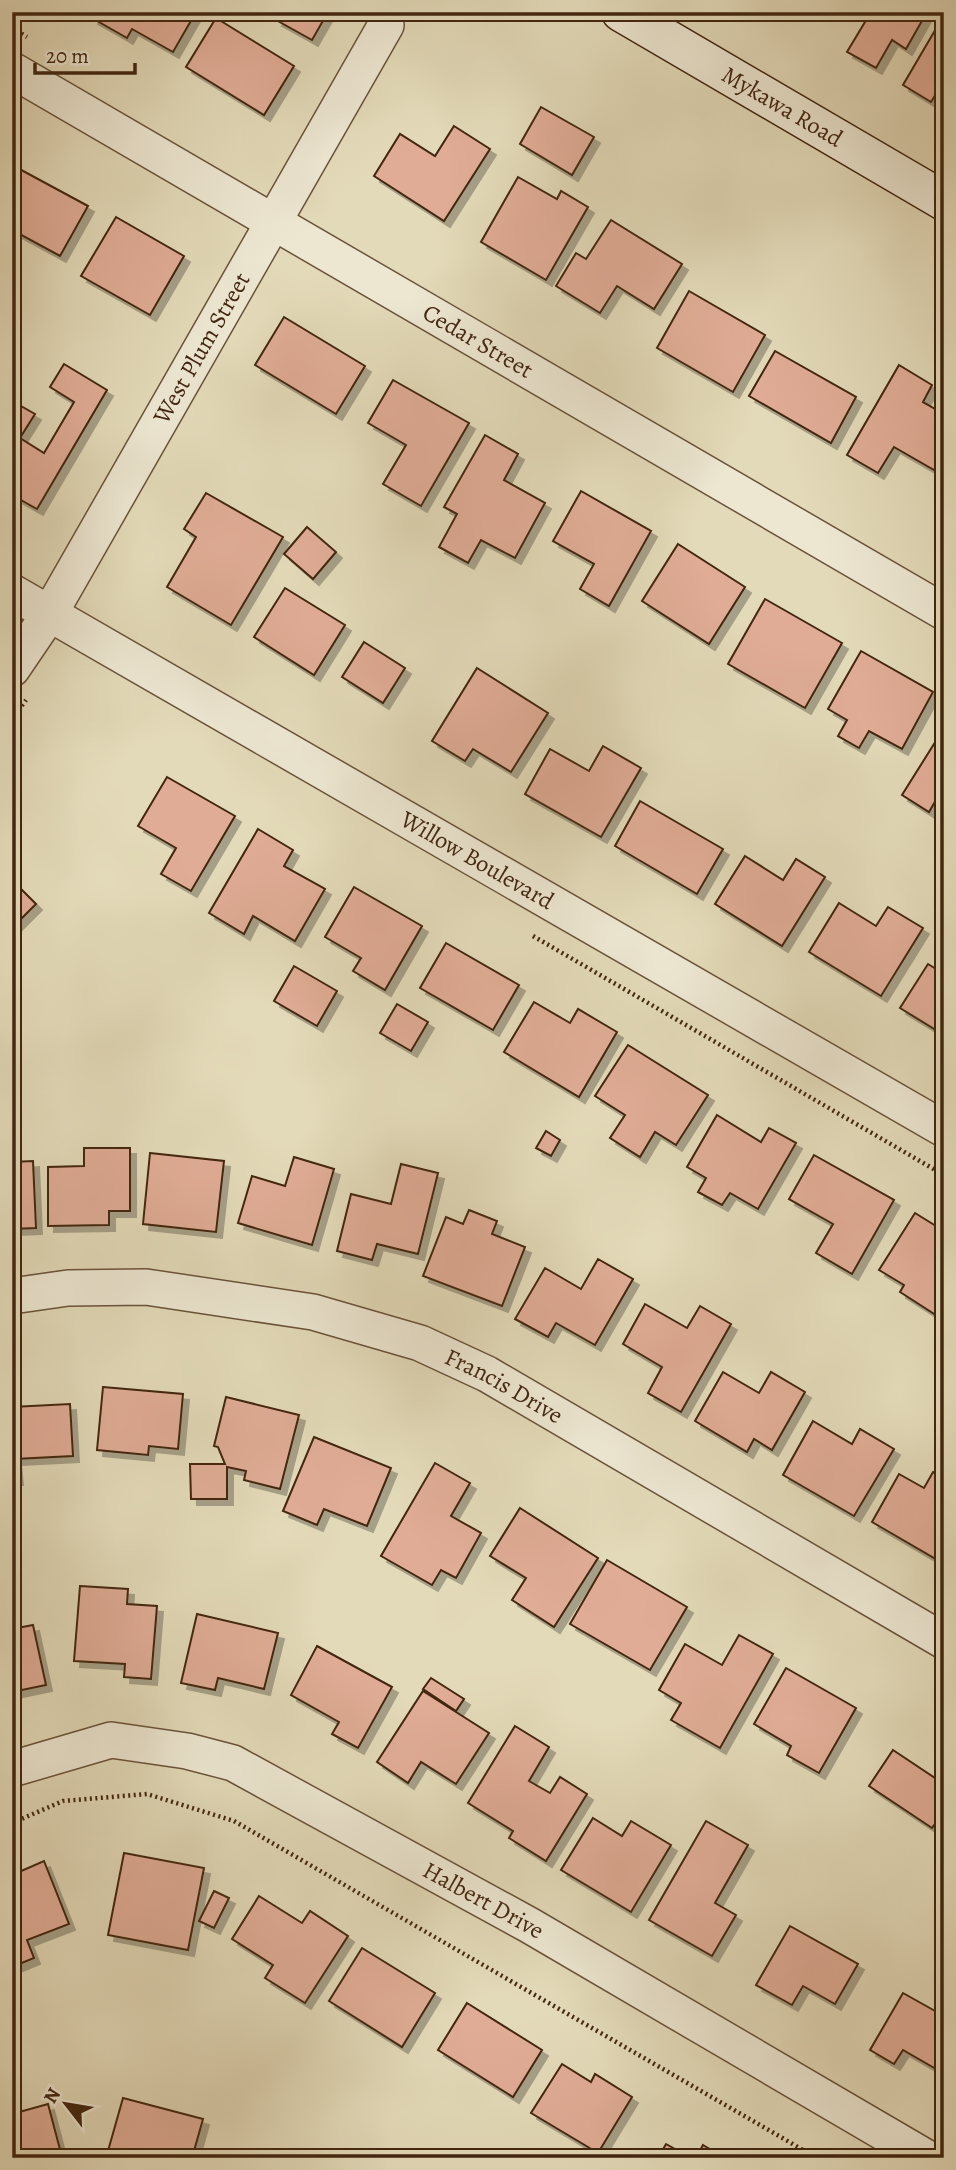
<svg xmlns="http://www.w3.org/2000/svg" width="956" height="2170" font-family="Alegreya,serif">
	<defs>
		<filter id="shadow"><feDropShadow dx="6" dy="6" stdDeviation="0" flood-color="#0004"/></filter>
	</defs>
	<rect width="100%" height="100%" fill="#e3dab9"/>
	<filter id="stains"><feTurbulence type="fractalNoise" baseFrequency=".00286" numOctaves="4"/><feColorMatrix values="0 0 0 0 .2 0 0 0 0 .09 0 0 0 0 .02 0 0 0 .5 -.17"/></filter>
	<radialGradient id="worn" r=".72"><stop offset=".6" stop-color="#630" stop-opacity="0"/><stop offset="1" stop-color="#630" stop-opacity=".3"/></radialGradient>
	<g fill="#e0ac96" stroke="#422610" stroke-width="2" filter="url(#shadow)">
		<path d="M96,12H196L173,52L132,29L127,38L92,18Z"/>
		<path d="M281,12H328L312,40L276,20Z"/>
		<path d="M871,12H927L906,49L892,40L876,68L847,52Z"/>
		<path d="M944,15V81L931,102L903,85Z"/>
		<path d="M216,18L294,66L264,115L186,67Z"/>
		<path d="M541,107L594,137L572,175L520,144Z"/>
		<path d="M454,126L490,149L444,221L374,176L400,134L435,156Z"/>
		<path d="M12,165L88,206L60,256L12,230Z"/>
		<path d="M518,177L557,199L561,191L588,207L546,280L481,242Z"/>
		<path d="M116,217L184,256L150,315L81,276Z"/>
		<path d="M611,220L682,264L654,309L617,286L600,313L556,286L576,253L586,259Z"/>
		<path d="M689,291L765,335L733,392L657,348Z"/>
		<path d="M284,317L365,366L336,414L255,365Z"/>
		<path d="M775,351L856,397L831,443L749,396Z"/>
		<path d="M64,364L107,390L37,509L12,495V401L35,414L20,438L44,453L74,402L50,387Z"/>
		<path d="M899,365L932,385L923,402L944,414V453L934,470L894,447L878,473L847,455Z"/>
		<path d="M393,380L469,423L421,506L383,484L406,445L368,423Z"/>
		<path d="M485,435L518,454L504,480L545,503L515,558L481,540L468,563L439,547L457,514L444,507Z"/>
		<path d="M581,491L651,531L609,606L580,589L594,564L553,541Z"/>
		<path d="M206,493L283,537L231,625L167,587L196,537L184,529Z"/>
		<path d="M307,527L336,552L313,579L284,554Z"/>
		<path d="M678,544L745,587L709,644L642,601Z"/>
		<path d="M285,588L345,625L314,675L254,637Z"/>
		<path d="M765,599L842,643L805,708L728,664Z"/>
		<path d="M364,642L405,668L383,703L342,677Z"/>
		<path d="M861,651L933,692L902,749L869,731L859,748L838,736L847,720L828,709Z"/>
		<path d="M477,668L548,713L511,772L473,749L465,761L432,741Z"/>
		<path d="M944,728V795L940,793L929,812L902,795Z"/>
		<path d="M603,746L641,768L601,837L525,794L550,749L589,771Z"/>
		<path d="M167,777L235,816L191,891L161,874L176,848L138,826Z"/>
		<path d="M640,801L723,849L697,894L615,846Z"/>
		<path d="M258,829L293,850L284,866L325,889L295,941L253,916L244,934L209,913Z"/>
		<path d="M745,856L783,880L796,859L825,877L782,946L715,904Z"/>
		<path d="M12,880L36,904L12,928Z"/>
		<path d="M354,887L422,926L385,990L353,971L361,958L325,937Z"/>
		<path d="M839,903L876,926L888,907L923,928L881,996L809,952Z"/>
		<path d="M446,943L519,985L493,1030L420,988Z"/>
		<path d="M928,964L944,974V1035L900,1008Z"/>
		<path d="M294,966L337,991L317,1026L274,1001Z"/>
		<path d="M534,1002L570,1023L578,1009L617,1032L579,1097L504,1052Z"/>
		<path d="M397,1004L428,1022L411,1051L380,1033Z"/>
		<path d="M628,1045L708,1095L676,1145L655,1132L640,1157L610,1138L625,1115L595,1096Z"/>
		<path d="M717,1115L761,1142L769,1128L796,1143L758,1209L730,1193L722,1205L698,1192L706,1178L687,1167Z"/>
		<path d="M546,1131L560,1140L551,1156L536,1148Z"/>
		<path d="M84,1148H130V1211H109V1225L48,1226V1167L84,1166Z"/>
		<path d="M150,1153L224,1161L216,1232L143,1224Z"/>
		<path d="M814,1155L894,1200L852,1274L816,1253L833,1224L789,1199Z"/>
		<path d="M294,1157L334,1169L312,1245L238,1223L252,1176L285,1186Z"/>
		<path d="M33,1161L36,1228L12,1229V1162Z"/>
		<path d="M401,1164L438,1173L418,1254L377,1244L372,1260L337,1251L351,1194L391,1204Z"/>
		<path d="M469,1210L497,1221L492,1234L525,1247L502,1306L423,1276L446,1217L463,1224Z"/>
		<path d="M915,1213L944,1231L942,1319L900,1292L904,1285L879,1270Z"/>
		<path d="M598,1259L633,1279L595,1345L556,1323L548,1337L515,1319L545,1268L581,1289Z"/>
		<path d="M645,1304L687,1328L700,1306L731,1324L681,1412L648,1393L662,1367L623,1344Z"/>
		<path d="M723,1372L759,1393L771,1372L805,1392L772,1450L754,1439L747,1452L695,1421Z"/>
		<path d="M103,1387L183,1394L178,1449L149,1446L148,1455L97,1450Z"/>
		<path d="M226,1397L299,1415L280,1489L244,1480L246,1471L227,1467V1499H191L190,1464H225L218,1447L214,1446Z"/>
		<path d="M70,1404L73,1456L15,1459L17,1479H12V1407Z"/>
		<path d="M813,1421L852,1444L860,1429L894,1449L854,1516L783,1475Z"/>
		<path d="M314,1437L391,1468L367,1526L324,1509L317,1525L283,1511Z"/>
		<path d="M435,1463L470,1483L451,1516L481,1533L456,1578L441,1570L432,1585L381,1556Z"/>
		<path d="M933,1472L944,1478V1556L941,1562L872,1522L899,1474L924,1488Z"/>
		<path d="M520,1508L598,1558L554,1627L512,1600L526,1578L490,1556Z"/>
		<path d="M607,1560L687,1607L650,1670L570,1624Z"/>
		<path d="M80,1586L128,1589L127,1604L157,1606L151,1679L124,1677L125,1664L74,1661Z"/>
		<path d="M197,1614L278,1633L264,1689L218,1678L215,1690L181,1683Z"/>
		<path d="M33,1625L46,1685L12,1692V1629Z"/>
		<path d="M739,1635L773,1654L720,1748L671,1720L681,1703L659,1690L685,1644L722,1665Z"/>
		<path d="M317,1646L392,1687L358,1748L332,1734L339,1722L291,1695Z"/>
		<path d="M786,1668L856,1708L819,1773L787,1755L791,1746L754,1724Z"/>
		<path d="M431,1678L464,1699L456,1711L423,1689Z"/>
		<path d="M423,1691L489,1733L456,1784L421,1762L408,1783L377,1762Z"/>
		<path d="M515,1726L549,1747L529,1781L550,1793L560,1777L587,1794L546,1861L509,1838L513,1831L468,1803Z"/>
		<path d="M893,1750L944,1784V1811L932,1828L869,1786Z"/>
		<path d="M593,1818L622,1836L631,1821L671,1845L631,1912L561,1870Z"/>
		<path d="M706,1821L748,1845L715,1903L736,1915L712,1956L649,1920Z"/>
		<path d="M124,1853L204,1868L188,1950L108,1935Z"/>
		<path d="M44,1861L69,1924L27,1940L34,1958L12,1967V1875Z"/>
		<path d="M214,1891L229,1898L214,1928L199,1921Z"/>
		<path d="M259,1896L302,1923L310,1911L348,1936L305,2003L265,1978L273,1965L232,1939Z"/>
		<path d="M790,1926L858,1964L835,2004L803,1986L792,2005L756,1985Z"/>
		<path d="M362,1948L435,1993L402,2047L329,2001Z"/>
		<path d="M903,1993L944,2016V2055L936,2069L903,2050L894,2064L870,2050Z"/>
		<path d="M467,2003L542,2050L513,2097L438,2050Z"/>
		<path d="M562,2064L591,2082L595,2074L632,2097L598,2153L531,2113Z"/>
		<path d="M123,2098L203,2119L192,2158H106Z"/>
		<path d="M48,2104L62,2157L12,2158V2114Z"/>
		<path d="M666,2144L691,2158H658Z"/>
		<path d="M703,2145L725,2158H696Z"/>
	</g>
	<g fill="none" stroke-linecap="round" stroke-linejoin="round">
		<g stroke="#6a533a" stroke-width="38">
			<g id="minor">
				<path id="s1" d="M12,70L944,612"/>
				<path id="s2" d="M12,592L944,1129"/>
				<path id="s3" d="M12,669L50,613L386,25"/>
				<path id="s4" d="M12,1296L68,1288L146,1287L313,1312L420,1343L487,1374L944,1641"/>
				<path id="s5" d="M12,1769L111,1740L187,1751L233,1763L529,1925L927,2158"/>
			</g>
		</g>
		<g stroke="#422610" stroke-width="41">
			<g id="secondary">
				<path id="s6" d="M621,12L944,201"/>
			</g>
		</g>
		<g stroke="#422610" stroke-width="4.5" stroke-dasharray="2 3.5" stroke-linecap="butt">
			<path d="M12,28L27,37"/>
			<path d="M12,719L26,700"/>
			<path d="M533,936L944,1175"/>
			<path d="M12,1823L63,1801L147,1794L234,1821L817,2158"/>
		</g>
		<use href="#minor" stroke="#ede7d2" stroke-width="35"/>
		<use href="#secondary" stroke="#ede7d2" stroke-width="38"/>
	</g>
	<g text-anchor="middle" dominant-baseline="central" stroke-width="6" stroke-linejoin="round" paint-order="stroke">
		<g font-size="24" fill="#422610" stroke="#ede7d2">
			<text stroke="none"><textPath href="#s6" startOffset="187">Mykawa Road</textPath></text>
			<text stroke="none"><textPath href="#s1" startOffset="539">Cedar Street</textPath></text>
			<text stroke="none"><textPath href="#s3" startOffset="373">West Plum Street</textPath></text>
			<text stroke="none"><textPath href="#s2" startOffset="537">Willow Boulevard</textPath></text>
			<text stroke="none"><textPath href="#s4" startOffset="509">Francis Drive</textPath></text>
			<text stroke="none"><textPath href="#s5" startOffset="513">Halbert Drive</textPath></text>
		</g>
	</g>
	<rect width="956" height="2170" fill="none" stroke="#e3dab9" stroke-width="42"/>
	<rect x="14" y="14" width="928" height="2142" fill="none" stroke="#422610" stroke-width="3.5"/>
	<rect x="21" y="21" width="914" height="2128" fill="none" stroke="#422610" stroke-width="2"/>
	<g transform="translate(66 2104) rotate(301)" stroke="#ede7d2" stroke-width="5" paint-order="stroke">
	<path d="M0-5L12 26L0 18L-12 26Z" fill="#422610"/>
	<text y="-10" font-size="19" font-weight="bold" text-anchor="middle" fill="#422610">N</text>
	</g>
	<path d="M35 63v10h100v-10" fill="none" stroke="#422610" stroke-width="3.5"/>
	<text x="46" y="63" font-size="21" fill="#422610" stroke="#ede7d2" stroke-width="5" paint-order="stroke">20 m</text>
	<rect width="100%" height="100%" filter="url(#stains)"/>
	<rect width="100%" height="100%" fill="url(#worn)"/>
</svg>
